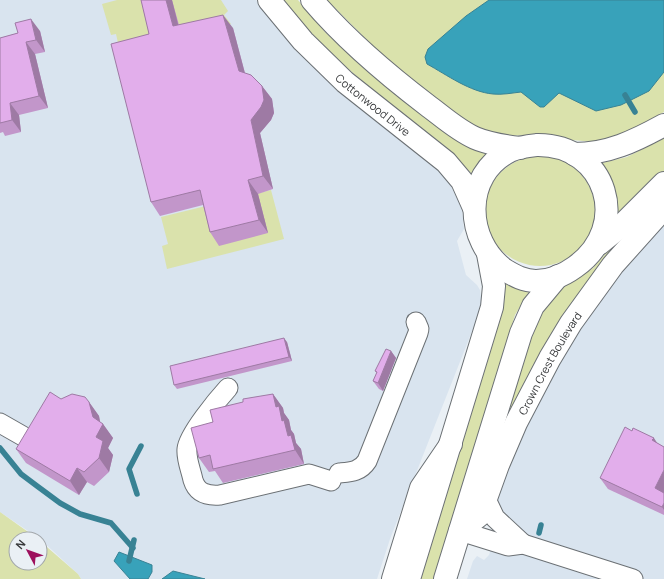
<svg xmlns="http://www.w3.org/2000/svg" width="664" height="579" font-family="Manrope,sans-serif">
	<rect width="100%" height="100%" fill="#eaf0f5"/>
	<g fill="#d9e4ef">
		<path d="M0,0H256L292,46L330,83L369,116L439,170L449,182L462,209L464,229L457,241L466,275L477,285L480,290L482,306L390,539L377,579H81L78,574L40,539L0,512Z"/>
		<path d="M664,216V579H467L473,561L477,556L484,560L489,555L502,514L496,501L500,479L568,340Z"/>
	</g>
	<g fill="#dae2ac">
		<path d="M117,0H221L228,11L224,15L231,24L120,52L116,34L111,35L102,4Z"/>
		<path d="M283,0H298L325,32L369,73L463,144L486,154L472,174L446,147L382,98L346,67L311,33Z"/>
		<path d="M327,0H664V112L620,136L594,142L572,140L551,134L508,136L491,133L469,123L384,57Z"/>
		<path d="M664,138V172L618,218L614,186L602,163L627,157Z"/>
		<circle cx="540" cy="211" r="55"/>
		<path d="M271,190L284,239L167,269L162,246L168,244L161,217Z"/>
		<path d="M628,228L498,445L533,331L543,309L565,286L593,268Z"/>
		<path d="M505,282L530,290L515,315L434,579H420L498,324L504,303Z"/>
		<path d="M0,512L38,539H16V563H40V541L78,574L81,579H0Z"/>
	</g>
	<g fill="#38a2ba" stroke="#388294">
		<path d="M489,0H664V72L649,91L621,105L596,111L559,93L544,107H540L521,92C512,93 502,95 493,94C470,92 447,75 427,64L425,57L428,49L466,16Z"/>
		<path d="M119,552L152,565V572L148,579H130L114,561Z"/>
		<path d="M173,571L205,579H162Z"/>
	</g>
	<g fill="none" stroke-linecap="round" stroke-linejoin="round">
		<g stroke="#388294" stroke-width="5.5">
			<path d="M625,95L635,112"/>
			<path d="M0,448L21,474L37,486L60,503L80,514L111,523L133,548"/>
			<path d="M137,494L129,469L141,446"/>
			<path d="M539,533L541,525"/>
			<path d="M129,561L134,540"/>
		</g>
		<g stroke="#6b7074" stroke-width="21">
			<g id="minor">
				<path d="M228,388C218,399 188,435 187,449C186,459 191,470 193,480C197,493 207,496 220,495L309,474L331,481"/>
				<path d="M0,423L28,439"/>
				<path d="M339,473C350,472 360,472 367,461L418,333L419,329L416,322"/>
				<path d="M486,499L495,518L523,544"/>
				<path d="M460,531L508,546L523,544L633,579"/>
			</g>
		</g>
		<g stroke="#6b7074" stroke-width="24">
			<g id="major">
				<path id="s1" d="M269,0L303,41L345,82L446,162L462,181L474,208"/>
				<path d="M312,0C346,40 385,73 427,105C442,116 457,130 475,138C489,144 504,146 520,148"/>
				<path d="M537,145C607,144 632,227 575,267C564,275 550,281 536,281C524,281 515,276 505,270C465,241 462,175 510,151C518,147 528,146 537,145Z"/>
				<path d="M574,154C608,154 635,141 664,125"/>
				<path d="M599,244L621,226L664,183"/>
				<path id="s2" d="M460,531L480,515L498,465L516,423L550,358L571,323L613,265L664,208"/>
				<path d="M409,579L492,307L494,286L488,254"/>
				<path d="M445,579L521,333L533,306L558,276"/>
			</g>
		</g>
		<g stroke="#6b7074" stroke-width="24">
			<path id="highway" d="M393,579L421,488L451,444"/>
		</g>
		<use href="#minor" stroke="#fff" stroke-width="19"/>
		<use href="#major" stroke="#fff" stroke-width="22"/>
		<use href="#highway" stroke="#fff" stroke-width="22"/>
	</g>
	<g fill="#c296ca">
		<path d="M141,0H172L179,25L233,28L245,73L262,86L272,99L274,113L271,120L260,133L273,189L258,194L268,233L219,246L210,232L203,205L160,216L151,202L149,34Z"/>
		<path d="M40,31L45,52L35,54L48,108L19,115L21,132L5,136L3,132L0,133V38L18,33Z"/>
		<path d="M287,342L292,361L177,389L174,385Z"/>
		<path d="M391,351L396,358L383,391L379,389L373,381L377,373L375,371Z"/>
		<path d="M273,394L283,408L284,413L289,420L291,430L294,434L296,443L301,449L304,464L223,483L215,471L209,472L199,458L213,422Z"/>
		<path d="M61,399L89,402L99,416L100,422L103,424L113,438L108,448L113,455L109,472L94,486L87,482L79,495L26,463L16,449Z"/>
		<path d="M657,443L664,447V515L608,489L600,478Z"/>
	</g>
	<g fill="#9e7aa4">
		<path d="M166,0H172L182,40L173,26Z"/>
		<path d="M223,15L233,28L248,85L239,71Z"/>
		<path d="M31,19L40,31L45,52L36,40Z"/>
		<path d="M26,42L35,54L48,108L39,96Z"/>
		<path d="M262,86L272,99L274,113L271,120L260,133L273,189L263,176L251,120Z"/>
		<path d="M10,103L19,115L21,132L12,120Z"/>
		<path d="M248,180L258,194L268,233L259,220Z"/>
		<path d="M284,338L287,342L292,361L289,357Z"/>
		<path d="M391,351L396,358L383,391L378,383Z"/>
		<path d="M273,394L283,408L284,413L289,420L291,430L294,434L296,443L301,449L304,464L295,450L276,407Z"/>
		<path d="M89,402L99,416L101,427L103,424L113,438L108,448L113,455L109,472L99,458L96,437Z"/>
		<path d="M654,438L661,449L652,440Z"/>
		<path d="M77,468L87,482L79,495L70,481Z"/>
		<path d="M664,470V497L655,488Z"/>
		<path d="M664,503V510L662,507Z"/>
	</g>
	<g fill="#e2aeeb" stroke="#9e7aa4">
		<path d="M141,0H166L173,26L223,15L239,71L251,75L262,86L264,100L261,107L251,120L263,176L248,180L259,220L210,232L200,190L151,202L111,44L149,34Z"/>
		<path d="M31,19L36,40L26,42L39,96L10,103L12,120L0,123V38L18,33L15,23Z"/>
		<path d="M284,338L289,357L174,385L170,366Z"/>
		<path d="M386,349L391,351L378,383L373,381L377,372L375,371Z"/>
		<path d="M50,392L61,399L72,394L85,397L89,402L93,417L103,424L96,437L103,441L99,458L84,472L77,468L70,481L16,449Z"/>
		<path d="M273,394L276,407L279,406L282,421L284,420L288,436L291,435L295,450L213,469L210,455L199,458L191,428L213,422L210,410L243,402V399Z"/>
		<path d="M625,427L632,431L633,428L654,438L652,440L664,447V470L655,488L664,493V503L662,507L600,478Z"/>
	</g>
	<g text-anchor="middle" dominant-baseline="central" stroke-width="3.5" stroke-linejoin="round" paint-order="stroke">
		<g font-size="11" fill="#37393b" stroke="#eaf0f5">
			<text stroke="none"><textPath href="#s1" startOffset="148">Cottonwood Drive</textPath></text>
			<text stroke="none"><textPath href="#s2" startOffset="193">Crown Crest Boulevard</textPath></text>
		</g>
	</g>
	<g transform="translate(28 551) rotate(311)"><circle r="19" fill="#eaf0f5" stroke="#a2a7ab"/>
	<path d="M0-3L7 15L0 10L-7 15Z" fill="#9d105d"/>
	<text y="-6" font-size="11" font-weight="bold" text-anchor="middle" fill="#37393b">N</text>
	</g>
</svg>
